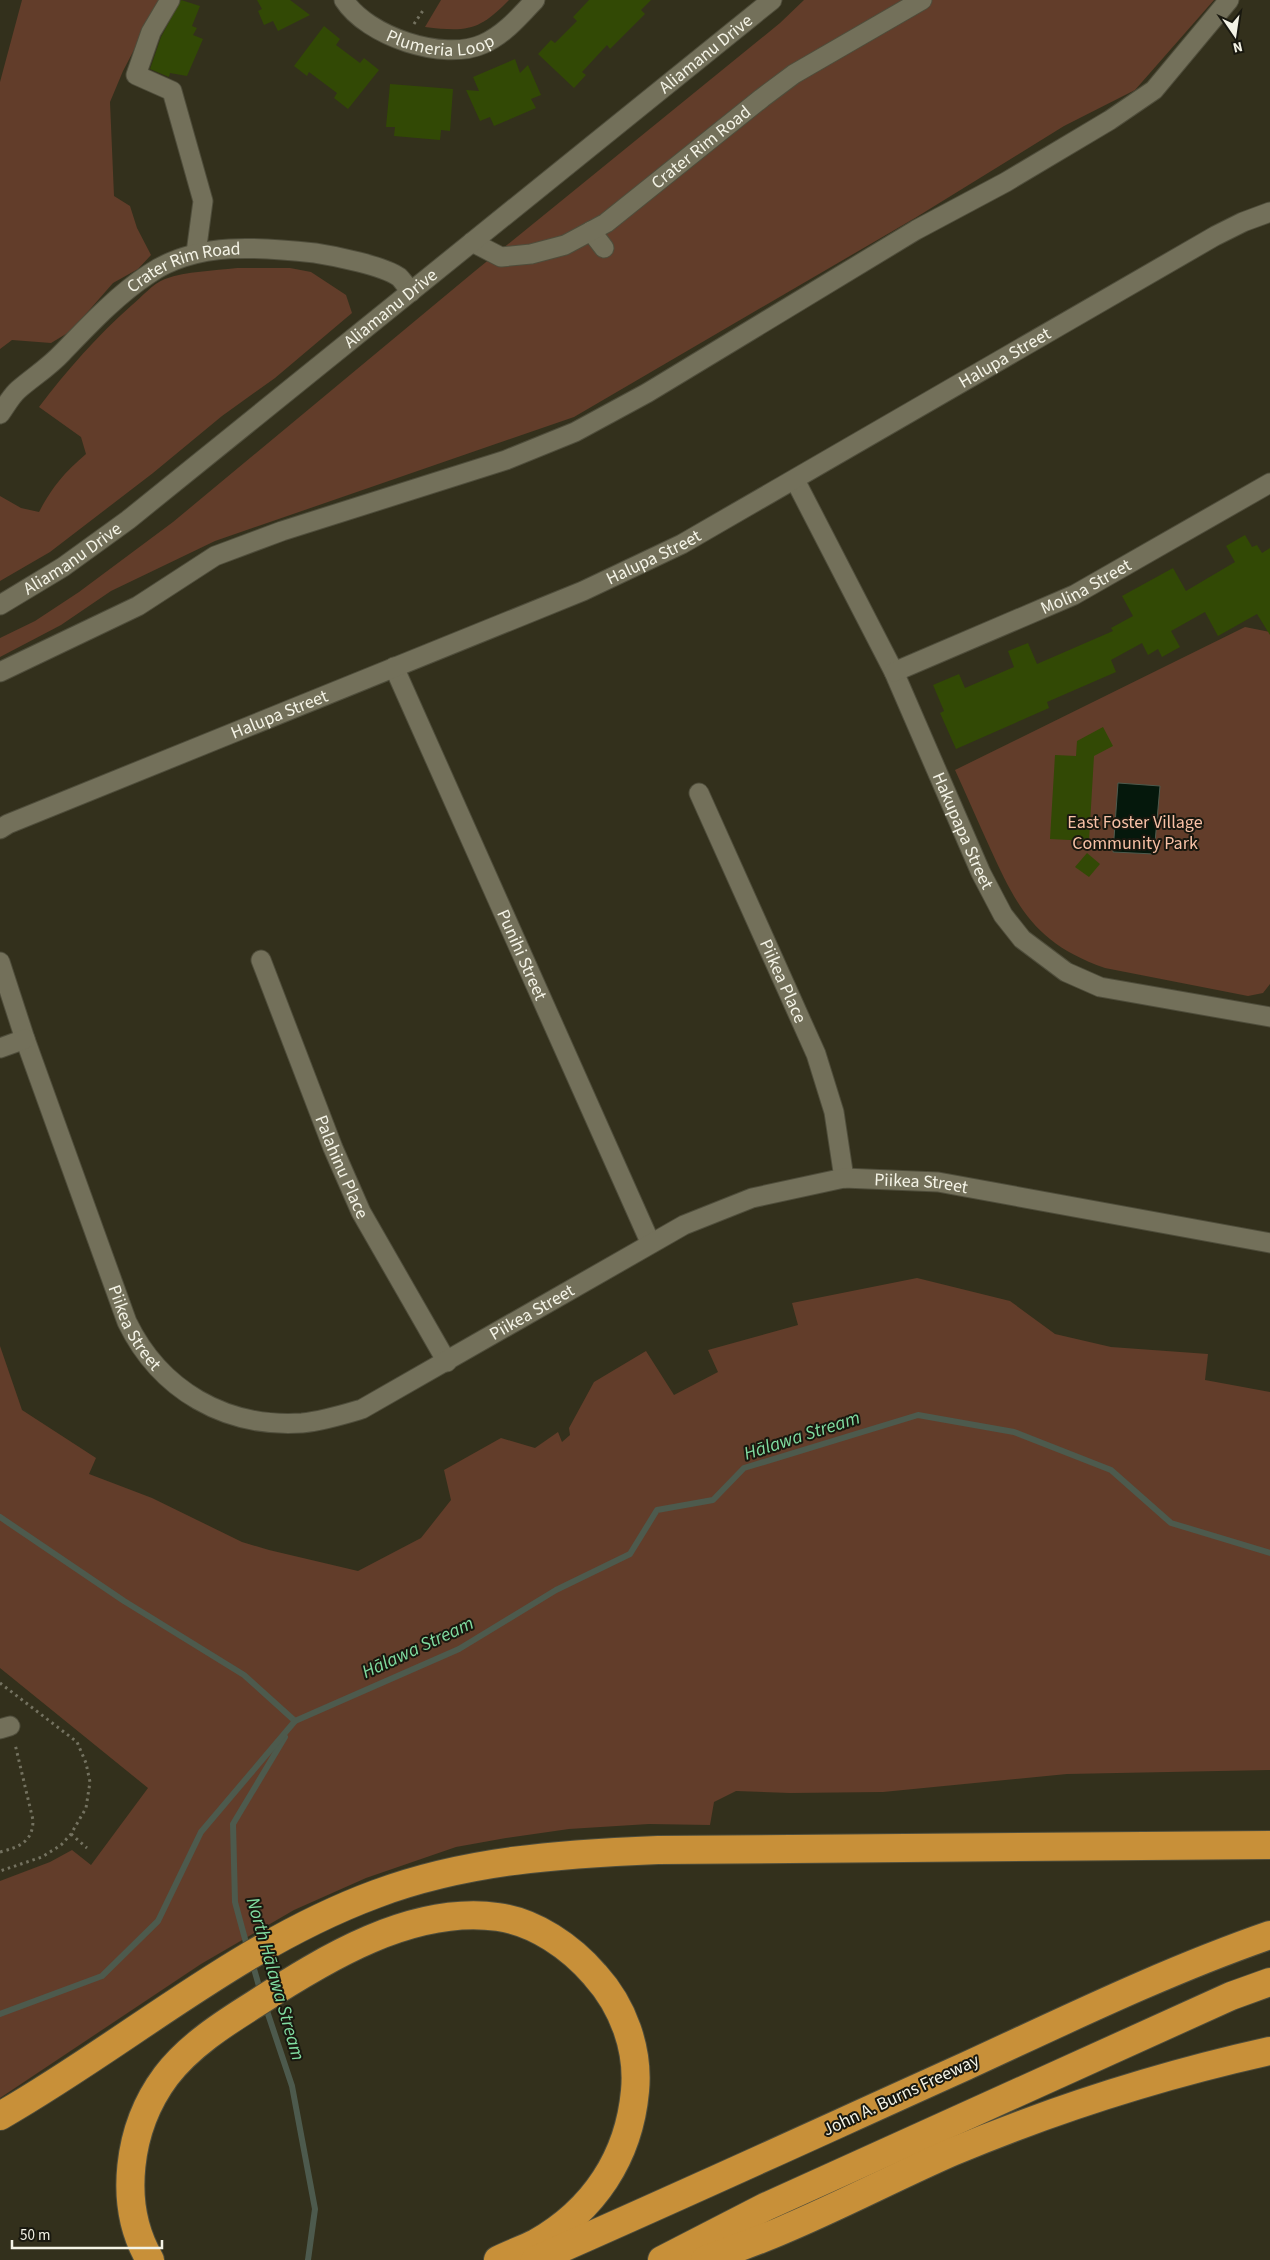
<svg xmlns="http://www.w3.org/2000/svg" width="1270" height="2260" font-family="'Source Sans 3',sans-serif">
	<rect width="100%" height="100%" fill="#33301c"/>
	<g fill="#623d2a">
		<path d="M22,0H160L123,71L110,102L114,196L130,206L137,228L151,255L138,269L113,283L71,331L51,343L12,340L0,349V82Z"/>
		<path d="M441,0H509C479,31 467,32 425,27Z"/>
		<path d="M804,0H1214L1135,90L1064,126L915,218L574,417L215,541L111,591L61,625L0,657V638L35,621L79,592L173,522L475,271L780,23Z"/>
		<path d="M237,268H290L311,272L346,295L352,313L275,378L222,416L153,473L50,552L0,581V496L21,508L39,512C53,486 64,473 86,454L81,437L39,407C67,370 97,336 132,305C142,297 152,284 165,279C187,271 213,271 237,268Z"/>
		<path d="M1245,627L1270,632V984L1263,993L1248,996L1105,968C1037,944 1018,910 990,848C978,822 967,796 955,770Z"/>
		<path d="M917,1278L1010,1301L1055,1334L1111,1347L1208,1354L1205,1380L1270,1392V1770L1067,1774L883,1792L790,1793L736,1791L714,1802L710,1825L649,1824L569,1829L506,1838L456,1847L366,1878L294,1910L201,1964L0,2098V1881L50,1862L72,1850L91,1865L148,1788L0,1668V1346L22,1410L96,1458L89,1474L152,1498L242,1542L269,1550L358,1571L421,1538L451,1500L444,1470L501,1438L535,1448L558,1432L562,1442L570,1435L569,1428L594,1382L646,1351L674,1395L718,1372L708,1350L798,1325L792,1303Z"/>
	</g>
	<path fill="#05180c" stroke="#4d5a4d" d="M1118,783L1160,786L1154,854L1113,852Z"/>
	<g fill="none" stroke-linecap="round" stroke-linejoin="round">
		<g stroke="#4d5a4d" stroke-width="6">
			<path d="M0,1517L124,1601L244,1675L295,1721"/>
			<path d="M248,1950L235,1902L233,1824L285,1737"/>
			<path d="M252,1962L261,1993"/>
			<path d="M265,2005L292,2086L315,2209L308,2260"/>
			<path d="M0,2014L102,1976L158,1921L201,1832L295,1721L459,1649L556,1590L630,1554L657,1510L713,1500L744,1468L918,1415L1014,1432L1111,1470L1171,1523L1270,1553"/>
		</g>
	</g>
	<g fill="#324905">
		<path d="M181,0L200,6L192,26L197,28L193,35L203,39L187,76L170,73L169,77L150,69L161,37Z"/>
		<path d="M257,0H290L310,15L278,31L273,21L264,25L258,11L262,9Z"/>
		<path d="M589,0H651L641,10L645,14L610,49L607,45L582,72L586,75L574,88L538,54L551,40L555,43L577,21L573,17Z"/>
		<path d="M324,26L340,39L336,45L360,63L364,58L379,70L348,109L334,98L337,93L309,72L307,76L294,66Z"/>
		<path d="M515,59L520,73L528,65L541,95L531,99L536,108L494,126L490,117L480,121L466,90L479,91L473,77Z"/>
		<path d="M390,84L453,89L450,131L441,130L440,140L394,136L395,127H386Z"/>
		<path d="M1245,535L1252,547L1257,545L1262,553L1270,548V635L1257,614L1218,636L1205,612L1171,631L1180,647L1162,657L1158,649L1148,655L1142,643L1111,660L1116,672L1047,702L1049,708L956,749L940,713L944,711L933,685L959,674L965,688L1014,667L1008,651L1028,643L1037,664L1113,631L1111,628L1133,616L1122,596L1173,568L1186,591L1235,562L1226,546Z"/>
		<path d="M1103,727L1113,746L1094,756L1089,841L1050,839L1055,755L1076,756L1077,741Z"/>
		<path d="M1087,853L1100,864L1089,877L1075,867Z"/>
	</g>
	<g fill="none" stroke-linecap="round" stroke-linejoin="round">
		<g stroke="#4f4d3b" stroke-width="21">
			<g id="minor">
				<path d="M170,0L151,32L136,75L172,91L203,201L196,253"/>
				<path id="s1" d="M344,0C367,36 443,62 483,44C504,35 520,16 535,0"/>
				<path d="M591,231L604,248"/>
				<path id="s2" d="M472,242L501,257L531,254L565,245L606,223L762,98L794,74L922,0"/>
				<path id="s3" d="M0,414C6,406 11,396 18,390C33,377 49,367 62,353C89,325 117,295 149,274C197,241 260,247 315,253C335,256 384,266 399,277C403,281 407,287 411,292"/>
				<path id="s4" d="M795,480L894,672L981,873L1003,915L1022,939L1066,972L1100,987L1270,1017"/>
				<path id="s5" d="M0,605L63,567L128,520L772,0"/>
				<path id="s6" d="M394,667L650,1242"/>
				<path d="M0,672L138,606L215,556L282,531L506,460L575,432L647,393L916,230L1006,182L1110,120L1154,90L1229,0"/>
				<path id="s7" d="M894,672L1074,595L1270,483"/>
				<path id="s8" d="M699,793L816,1054L834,1112L844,1178"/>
				<path id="s9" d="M0,829L8,824L583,591L682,544L1215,236L1243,222L1270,212"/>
				<path id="s10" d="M261,960L333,1148L361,1212L447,1362"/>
				<path id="s11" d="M0,962L25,1039L127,1322C160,1390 225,1428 302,1423C323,1421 342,1415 362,1409L684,1225L752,1198L844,1178L938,1182L1270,1243"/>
				<path d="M0,1048L25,1039"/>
				<path d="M0,1729L10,1726"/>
			</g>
		</g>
		<g stroke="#4f4d3b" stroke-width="30">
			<g id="highway">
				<path d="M0,2116C126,2044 238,1945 376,1894C467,1860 562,1854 658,1850L1270,1845"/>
				<path d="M150,2260C117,2204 128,2127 166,2076C189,2046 223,2024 255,2004C324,1959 412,1905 498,1917C535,1922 571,1947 595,1975C623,2006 639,2049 635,2091C629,2157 594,2210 536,2243C524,2249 510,2254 498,2260"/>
				<path d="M535,2260C679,2197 822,2131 966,2066C1066,2020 1166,1971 1270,1935"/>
				<path d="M662,2260L765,2207L1231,1996L1270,1982"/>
				<path d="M705,2260C731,2250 758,2241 783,2230C840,2206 895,2177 952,2152C1055,2109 1162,2075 1270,2051"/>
			</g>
		</g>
		<g stroke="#747260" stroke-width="3" stroke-dasharray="2.5 4" stroke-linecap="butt">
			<path d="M414,24L424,9"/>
			<path d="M0,1683L77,1742L86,1763L90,1782L86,1808L71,1834L61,1845L42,1857L0,1871"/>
			<path d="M71,1834L87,1848"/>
			<path d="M0,1852C19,1847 33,1842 33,1820L15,1744"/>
		</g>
		<use href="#minor" stroke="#73705a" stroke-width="19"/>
		<use href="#highway" stroke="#c89039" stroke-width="28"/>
	</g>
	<g text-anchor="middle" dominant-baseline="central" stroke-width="4" stroke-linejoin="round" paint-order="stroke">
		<g font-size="18" fill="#f4f3e6" stroke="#19180f">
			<text stroke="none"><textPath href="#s1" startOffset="111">Plumeria Loop</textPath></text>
			<text stroke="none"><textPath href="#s5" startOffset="896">Aliamanu Drive</textPath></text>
			<text stroke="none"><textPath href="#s2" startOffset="266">Crater Rim Road</textPath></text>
			<text stroke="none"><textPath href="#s3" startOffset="241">Crater Rim Road</textPath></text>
			<text stroke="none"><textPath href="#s5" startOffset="491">Aliamanu Drive</textPath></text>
			<text stroke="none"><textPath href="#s9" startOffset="1112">Halupa Street</textPath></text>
			<text stroke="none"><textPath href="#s9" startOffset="708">Halupa Street</textPath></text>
			<text stroke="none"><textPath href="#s5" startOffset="86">Aliamanu Drive</textPath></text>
			<text stroke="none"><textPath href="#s7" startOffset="210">Molina Street</textPath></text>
			<text stroke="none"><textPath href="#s9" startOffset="302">Halupa Street</textPath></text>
			<text stroke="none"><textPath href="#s4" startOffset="389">Hakupapa Street</textPath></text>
			<text stroke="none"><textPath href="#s6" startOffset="315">Punihi Street</textPath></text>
			<text stroke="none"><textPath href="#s8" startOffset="206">Piikea Place</textPath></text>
			<text stroke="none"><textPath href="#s10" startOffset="222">Palahinu Place</textPath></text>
			<text stroke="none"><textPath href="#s11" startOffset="1274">Piikea Street</textPath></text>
			<text stroke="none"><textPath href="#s11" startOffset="854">Piikea Street</textPath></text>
			<text stroke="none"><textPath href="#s11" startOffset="390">Piikea Street</textPath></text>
			<text transform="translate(901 2095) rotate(-25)">John A. Burns Freeway</text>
		</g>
		<g font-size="18" fill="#f8c1a6" stroke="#19180f">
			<text x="1135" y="822">East Foster Village<tspan x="1135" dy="21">Community Park</tspan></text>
		</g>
		<g font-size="19" font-style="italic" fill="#80dca0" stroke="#19180f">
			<text transform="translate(802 1436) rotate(-18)">Hālawa Stream</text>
			<text transform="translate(418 1648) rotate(-25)">Hālawa Stream</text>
			<text transform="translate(275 1979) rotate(74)">North Hālawa Stream</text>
		</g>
	</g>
	<g transform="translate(1235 35) rotate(167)" stroke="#19180f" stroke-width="4" paint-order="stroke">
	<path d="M0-4L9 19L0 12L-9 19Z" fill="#f4f3e6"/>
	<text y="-8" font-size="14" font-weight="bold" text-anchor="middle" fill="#f4f3e6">N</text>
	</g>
	<path d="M12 2240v8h150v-8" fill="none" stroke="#f4f3e6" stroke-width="2.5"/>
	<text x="20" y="2240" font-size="15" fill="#f4f3e6" stroke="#19180f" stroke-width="4" paint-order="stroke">50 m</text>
</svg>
